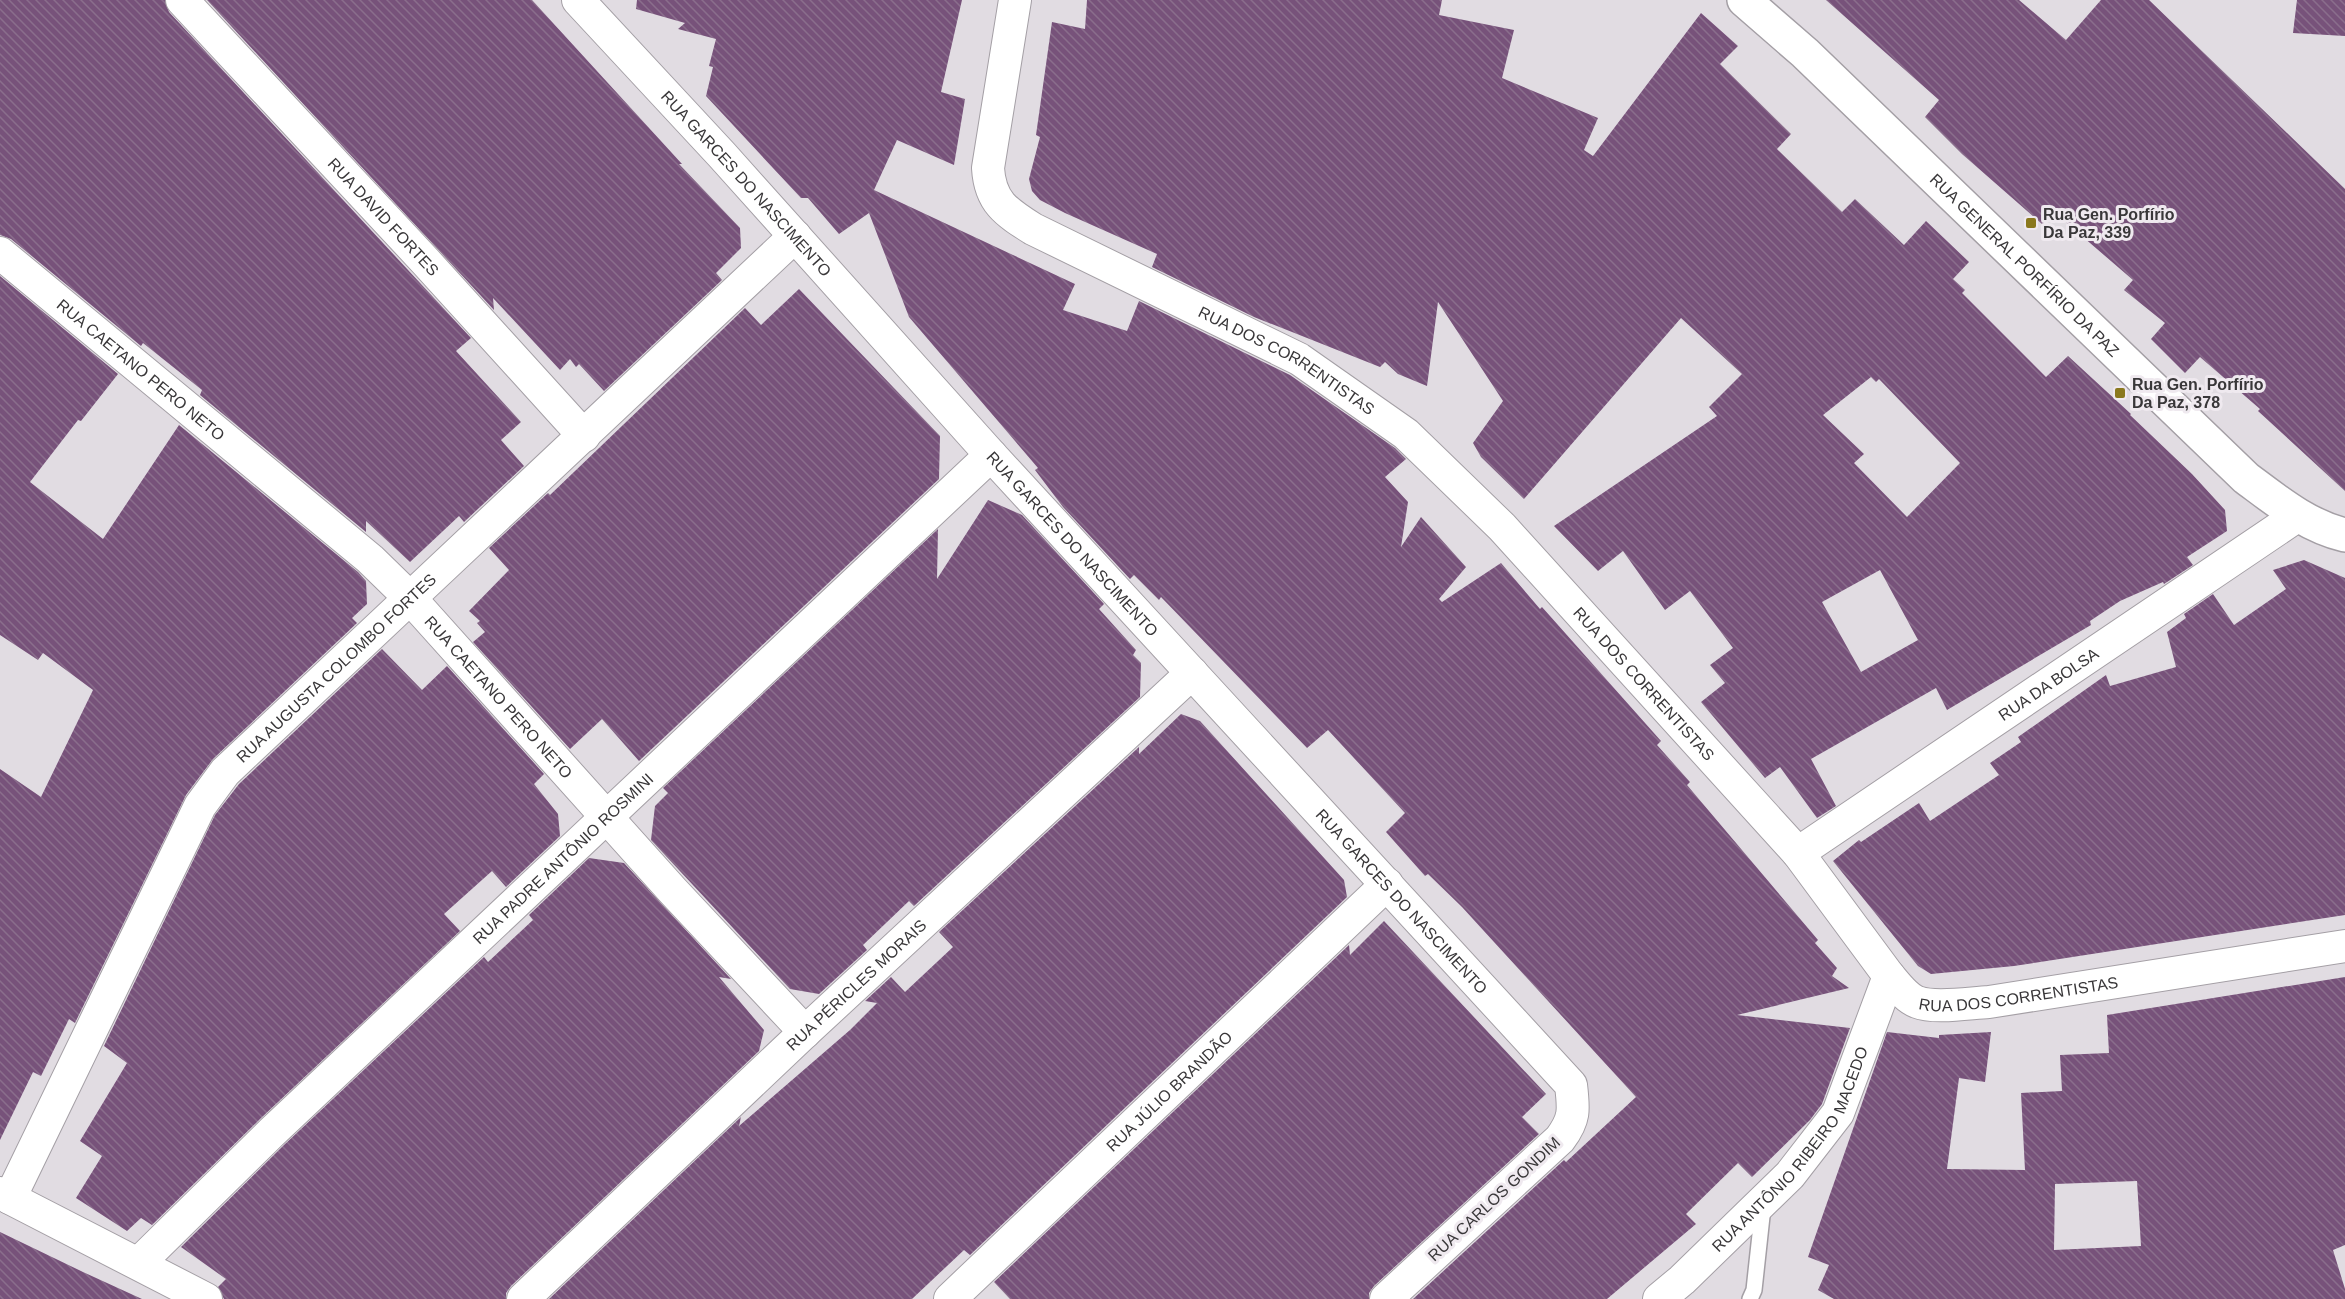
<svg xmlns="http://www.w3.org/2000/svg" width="2345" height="1299" font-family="Helvetica,sans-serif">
	<defs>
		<pattern id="building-back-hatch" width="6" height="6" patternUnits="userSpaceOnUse" patternTransform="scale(1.5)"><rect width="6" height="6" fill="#77527a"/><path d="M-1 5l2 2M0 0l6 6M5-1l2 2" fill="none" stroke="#8a6e8c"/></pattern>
	</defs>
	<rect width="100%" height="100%" fill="#e1dce2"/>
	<g fill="url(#building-back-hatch)" fill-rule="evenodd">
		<path d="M0,0H165L169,12L471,338L456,351L521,422L501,440L524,466L464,522L459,516L410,562L366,521V532L200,395L202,390L143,343L141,346L11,239L0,235Z"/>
		<path d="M207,0H532L682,164H679L740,228L741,248L716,273L722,280L604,391L579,364L576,367L570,359L560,370L493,298L494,310Z"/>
		<path d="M637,0H962L941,92L965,99L954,165L897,140L874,190L1075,284L1063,310L1127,331L1139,301L1290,375L1395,448L1406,459L1385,477L1408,502L1401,547L1421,517L1466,567L1439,599L1442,602L1501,563L1540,609L1542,607L1661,741L1657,745L1690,782L1687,785L1818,940L1815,943L1837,968L1832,976L1849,988L1737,1015L1850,1028L1822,1104L1810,1120L1752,1177L1738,1163L1686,1214L1696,1224L1607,1299H1413L1564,1160L1566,1162L1636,1097L1462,907L1428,874L1425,876L1386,832L1405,813L1328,730L1307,748L1161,597L1159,600L1134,575L1130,579L1063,507L1035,470L1038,468L909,317L869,213L839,234L808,198H801L706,96L713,67L709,66L716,39L678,29L685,23L636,9Z"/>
		<path d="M1087,0H1442L1439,15L1514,30L1502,78L1598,118L1584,150L1593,156L1701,13L1738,46L1720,64L1791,134L1777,149L1842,212L1855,199L1904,245L1926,221L1969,262L1953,279L1965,290L1962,293L2046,377L2068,356L2131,414L2130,415L2192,474L2225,510L2227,531L2187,557L2193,565L2164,584L2163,582L2120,601L2090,621L2091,625L1947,710L1936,688L1811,759L1836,806L1817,818L1780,767L1765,778L1701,702L1725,683L1710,665L1733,648L1690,591L1665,610L1623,551L1598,571L1554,526L1717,416L1709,407L1742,374L1681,318L1524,499L1481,457L1473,443L1503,401L1438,302L1427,386L1398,374L1385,362L1380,367L1254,317L1152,267L1157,254L1065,213L1040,200L1032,191L1029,179L1040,137L1036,135L1052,22L1085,29ZM1871,377L1876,382L1879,379L1960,463L1907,517L1854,463L1864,454L1823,415ZM1880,570L1918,640L1861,672L1822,602Z"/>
		<path d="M1826,0H2019L2066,40L2101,0H2149L2345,189V491L2258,411L2260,409L2200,357L2185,373L2151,339L2165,323L2124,290L2133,280L2054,212L2043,225L1962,154L1925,117L1939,100Z"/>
		<path d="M2297,0H2345V36L2293,33Z"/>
		<path d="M0,276L118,374L81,421L78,420L30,482L103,539L179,425L358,572L366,581L367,604L352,618L357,623L213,759L186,795L75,1023L69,1019L41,1076L33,1072L0,1140V769L41,797L93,690L43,653L38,660L0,635Z"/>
		<path d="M799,289L940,436L939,479L639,761L602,719L570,749L473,642L485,632L477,623L480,621L469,611L509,570L489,548L548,493L550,495L745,308L761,325Z"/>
		<path d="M988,500L1022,515L1104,604L1099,609L1136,650L1133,655L1141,663L1140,697L914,906L909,901L863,945L867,950L819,994L790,989L651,840L655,806L668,793L663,788L938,529L937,579Z"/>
		<path d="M2304,560L2345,578V915L2014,966L1931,974L1918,966L1833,861L1859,840L1861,842L1919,803L1930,821L1999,775L1990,763L2021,742L2018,737L2106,675L2110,686L2176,667L2167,632L2186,618L2184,614L2213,594L2234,625L2286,589L2273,570Z"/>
		<path d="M382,649L422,690L447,666L544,774L534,784L558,814L560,836L506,887L492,871L444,914L460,931L260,1119L152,1225L141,1218L127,1231L76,1198L102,1156L80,1141L127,1063L104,1046L215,815L239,784Z"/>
		<path d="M1181,714L1200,721L1344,880L1347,897L970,1255L964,1250L912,1299H549L741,1117L739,1126L850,1030L877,1003L865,1001L891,977L905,992L953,947L939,932L1139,747V754Z"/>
		<path d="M589,858L624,863L731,979L719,977L764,1030L759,1051L511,1286L506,1293V1299H224L218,1287L226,1279L181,1247L284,1145L484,957L488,962L533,920L529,915Z"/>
		<path d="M1384,921L1546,1094L1522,1117L1539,1134L1374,1286L1369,1293V1299H1010L994,1282L1349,945L1350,955Z"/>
		<path d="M2345,977V1245L2333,1250L2345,1289V1299H1834L1818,1290L1829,1265L1808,1257L1887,1032L1939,1038V1035L1991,1032L1985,1082L1959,1078L1947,1169L2025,1170L2021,1093L2062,1091L2060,1055L2109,1053L2107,1015ZM2137,1181L2141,1246L2054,1250L2055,1184Z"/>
		<path d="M0,1232L83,1272L142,1299H0Z"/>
	</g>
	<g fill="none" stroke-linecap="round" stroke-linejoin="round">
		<g stroke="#a49fa5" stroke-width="18">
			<path id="lane" d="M1750,1299L1754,1290L1763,1207"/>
		</g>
		<g stroke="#a49fa5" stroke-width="34">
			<g id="street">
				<path id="s1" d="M182,0L426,262L584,436"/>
				<path id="s2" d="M578,0L722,155L991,455L1571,1085C1574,1110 1575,1119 1560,1139L1386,1299"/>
				<path id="s3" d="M1015,0L988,168C990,202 1006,212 1033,229L1299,359L1406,434L1502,527L1798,853L1889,976C1896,984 1906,998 1917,1002C1935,1009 1969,1003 1989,1002L2345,946"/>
				<path id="s4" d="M0,253L370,559L410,598L673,891L805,1032"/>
				<path id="s5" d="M1798,853L2297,516"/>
				<path d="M0,1193L206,1299"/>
				<path id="s6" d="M10,1198L200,806L225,772L795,236"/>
				<path id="s7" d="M139,1263L272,1132L991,455"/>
				<path id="s8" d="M523,1299L805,1032L1192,673"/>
				<path id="s9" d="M950,1299L1387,884"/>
				<path id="s10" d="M1659,1299L1682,1280L1790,1175L1838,1113L1889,976"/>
			</g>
		</g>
		<g stroke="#a49fa5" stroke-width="36">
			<g id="secondary">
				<path id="s11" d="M1744,0L1805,53L2246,478C2277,501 2307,526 2345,535"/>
			</g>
		</g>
		<use href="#lane" stroke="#fff" stroke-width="15"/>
		<use href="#street" stroke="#fff" stroke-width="32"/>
		<use href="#secondary" stroke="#fff" stroke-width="33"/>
	</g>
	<g fill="#8a781d" stroke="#efe9ef" stroke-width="2">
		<rect x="2025" y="217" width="12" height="12" rx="3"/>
		<rect x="2114" y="387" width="12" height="12" rx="3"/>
	</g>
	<g text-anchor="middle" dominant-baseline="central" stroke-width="6" stroke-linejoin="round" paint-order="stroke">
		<g font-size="16" fill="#393739" stroke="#efe9ef">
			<text stroke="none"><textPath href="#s2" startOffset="249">RUA GARCES DO NASCIMENTO</textPath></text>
			<text stroke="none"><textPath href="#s1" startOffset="296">RUA DAVID FORTES</textPath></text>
			<text stroke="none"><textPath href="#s11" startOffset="386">RUA GENERAL PORFÍRIO DA PAZ</textPath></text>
			<text stroke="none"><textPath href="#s3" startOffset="536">RUA DOS CORRENTISTAS</textPath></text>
			<text stroke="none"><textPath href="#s4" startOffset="183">RUA CAETANO PERO NETO</textPath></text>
			<text stroke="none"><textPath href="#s2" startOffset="735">RUA GARCES DO NASCIMENTO</textPath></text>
			<text stroke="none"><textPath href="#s6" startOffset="630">RUA AUGUSTA COLOMBO FORTES</textPath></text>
			<text stroke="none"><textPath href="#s3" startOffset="1022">RUA DOS CORRENTISTAS</textPath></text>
			<text stroke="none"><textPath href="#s5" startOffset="302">RUA DA BOLSA</textPath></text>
			<text stroke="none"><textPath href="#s4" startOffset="669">RUA CAETANO PERO NETO</textPath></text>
			<text stroke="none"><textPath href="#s7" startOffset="586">RUA PADRE ANTÔNIO ROSMINI</textPath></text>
			<text stroke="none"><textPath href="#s2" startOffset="1221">RUA GARCES DO NASCIMENTO</textPath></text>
			<text stroke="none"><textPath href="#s8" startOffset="458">RUA PÉRICLES MORAIS</textPath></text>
			<text stroke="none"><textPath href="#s3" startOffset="1545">RUA DOS CORRENTISTAS</textPath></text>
			<text stroke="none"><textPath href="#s9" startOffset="302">RUA JÚLIO BRANDÃO</textPath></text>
			<text stroke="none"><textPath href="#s10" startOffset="202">RUA ANTÔNIO RIBEIRO MACEDO</textPath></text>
			<text transform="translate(1494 1199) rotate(-43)">RUA CARLOS GONDIM</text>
		</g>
		<g font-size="16" font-weight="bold" fill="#393739" stroke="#efe9ef" text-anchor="start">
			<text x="2043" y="214">Rua Gen. Porfírio<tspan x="2043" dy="18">Da Paz, 339</tspan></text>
			<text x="2132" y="384">Rua Gen. Porfírio<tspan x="2132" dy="18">Da Paz, 378</tspan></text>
		</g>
	</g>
</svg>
